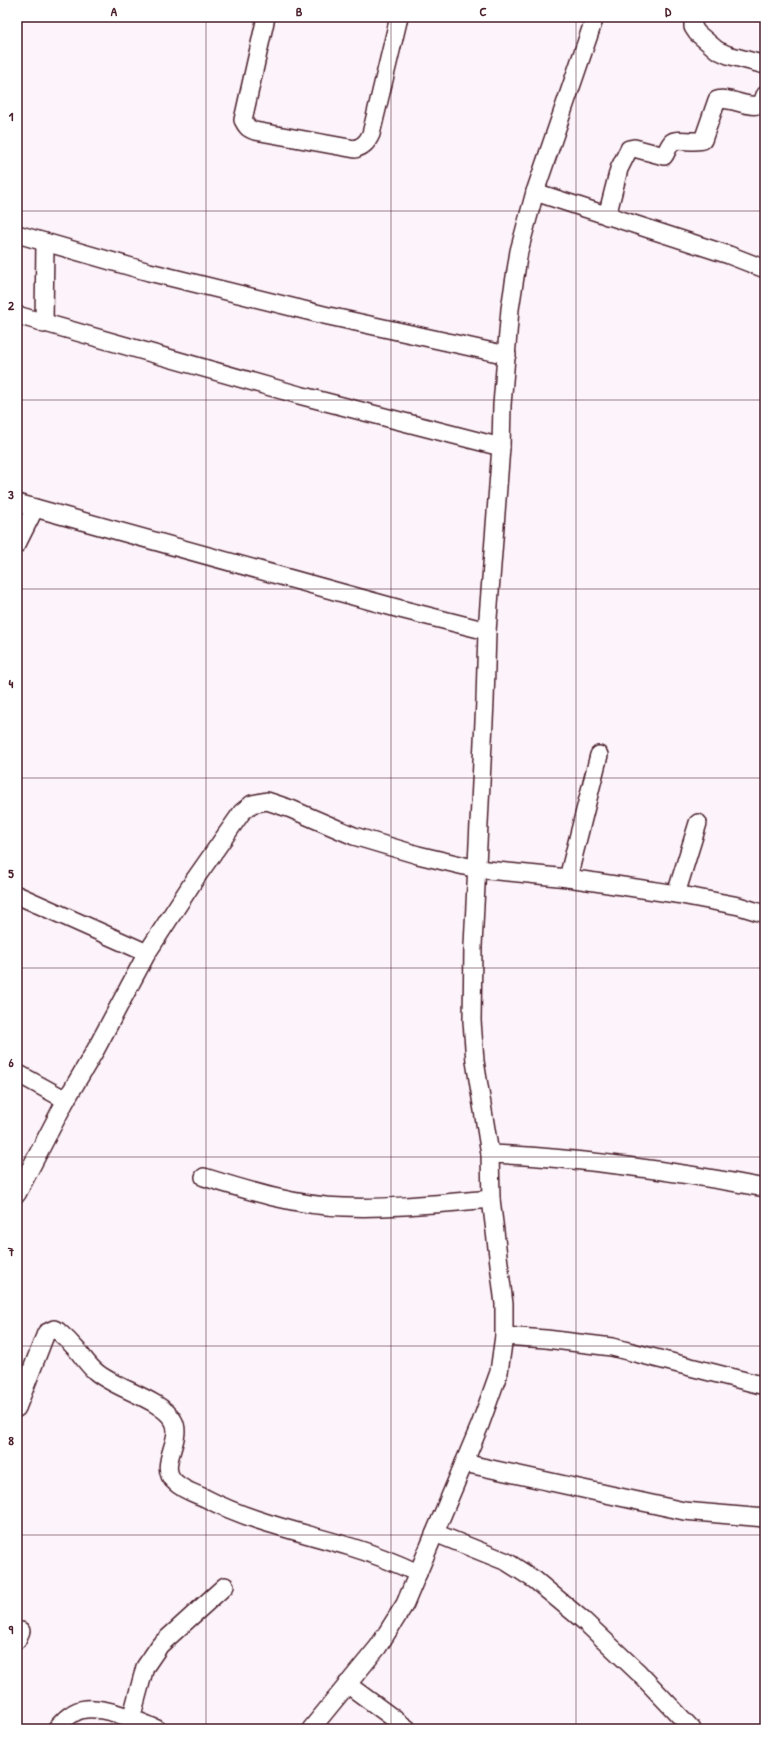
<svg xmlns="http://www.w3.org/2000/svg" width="782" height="1746" font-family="'Patrick Hand',sans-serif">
	<rect width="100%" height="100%" fill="#fdf3fa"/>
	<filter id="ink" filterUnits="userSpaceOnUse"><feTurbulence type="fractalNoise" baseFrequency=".025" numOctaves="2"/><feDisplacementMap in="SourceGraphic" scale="8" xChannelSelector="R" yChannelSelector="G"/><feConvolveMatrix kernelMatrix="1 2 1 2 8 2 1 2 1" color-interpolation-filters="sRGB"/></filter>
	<g filter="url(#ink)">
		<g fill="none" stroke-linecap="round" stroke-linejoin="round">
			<g stroke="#4a1f2b" stroke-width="20">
				<g id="minor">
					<path d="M266,17L243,120C246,126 248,129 255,131L355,149C363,146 367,143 371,134L399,17"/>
					<path d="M693,17V27L697,33L717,50L728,55L765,65"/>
					<path d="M535,192L729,255L765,269"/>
					<path d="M607,216L619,169L629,149L634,148L664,156C667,152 668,146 672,142C676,138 695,143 703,140L717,100C730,96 752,111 762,103L765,95"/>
					<path d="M17,234L149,272L324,315L507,355"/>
					<path d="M17,315L299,395L501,447"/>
					<path d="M44,324L45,242"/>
					<path d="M17,503L400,609L487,631"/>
					<path d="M17,544L35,508"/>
					<path d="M568,878L599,755"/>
					<path d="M676,894L698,823"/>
					<path d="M17,895L147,953"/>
					<path d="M17,1073L66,1100"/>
					<path d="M490,1154C582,1158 674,1171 765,1188"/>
					<path d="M204,1177C249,1191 297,1206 344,1207C391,1209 443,1203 491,1199"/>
					<path d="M17,1194L66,1100L96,1049L147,953L195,879L242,812L252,804L267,801L291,809L354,836L418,855L477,869L568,878L676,894L739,906L765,914"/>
					<path d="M504,1336L546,1339L612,1347L765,1386"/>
					<path d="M17,1408L46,1333L54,1329L58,1331C65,1337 71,1343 77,1350C83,1357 88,1365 95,1371C115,1389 159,1398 173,1420C185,1439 155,1466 176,1483C183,1490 196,1494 205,1498C251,1522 302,1532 351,1547C374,1554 396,1563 418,1573"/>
					<path d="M464,1463L684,1511L765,1518"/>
					<path d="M435,1533L507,1562L535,1580L584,1621L639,1673L692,1729"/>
					<path d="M17,1640L21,1631"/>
					<path d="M347,1684L408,1729"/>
					<path d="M131,1719L145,1667L160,1645L225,1586"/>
					<path d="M56,1729C64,1720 73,1710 86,1709C107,1707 139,1721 157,1729"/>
					<path d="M311,1729L378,1647L405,1604L480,1425L499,1372L504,1336V1304L491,1199L490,1154L475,1061L472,1021L473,946L485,701L487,631L501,447L502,405L510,309L519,251L535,192L595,17"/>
				</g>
			</g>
			<use href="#minor" stroke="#fff" stroke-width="17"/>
		</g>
	</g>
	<path fill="none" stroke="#4a1f2b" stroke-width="1" stroke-opacity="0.55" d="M206,17V1729M391,17V1729M576,17V1729M17,211H765M17,400H765M17,589H765M17,778H765M17,968H765M17,1157H765M17,1346H765M17,1535H765"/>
	<rect width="782" height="1746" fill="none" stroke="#fff" stroke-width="44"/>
	<rect x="22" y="22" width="738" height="1702" fill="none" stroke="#4a1f2b" stroke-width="1.5"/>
	<g font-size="13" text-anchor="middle" font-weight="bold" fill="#4a1f2b">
		<text x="114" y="16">A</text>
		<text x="299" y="16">B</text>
		<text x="483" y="16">C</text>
		<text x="668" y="16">D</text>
		<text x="11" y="121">1</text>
		<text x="11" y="310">2</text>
		<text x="11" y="499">3</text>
		<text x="11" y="688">4</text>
		<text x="11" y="878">5</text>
		<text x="11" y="1067">6</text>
		<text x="11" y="1256">7</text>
		<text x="11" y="1445">8</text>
		<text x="11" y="1634">9</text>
	</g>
</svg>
